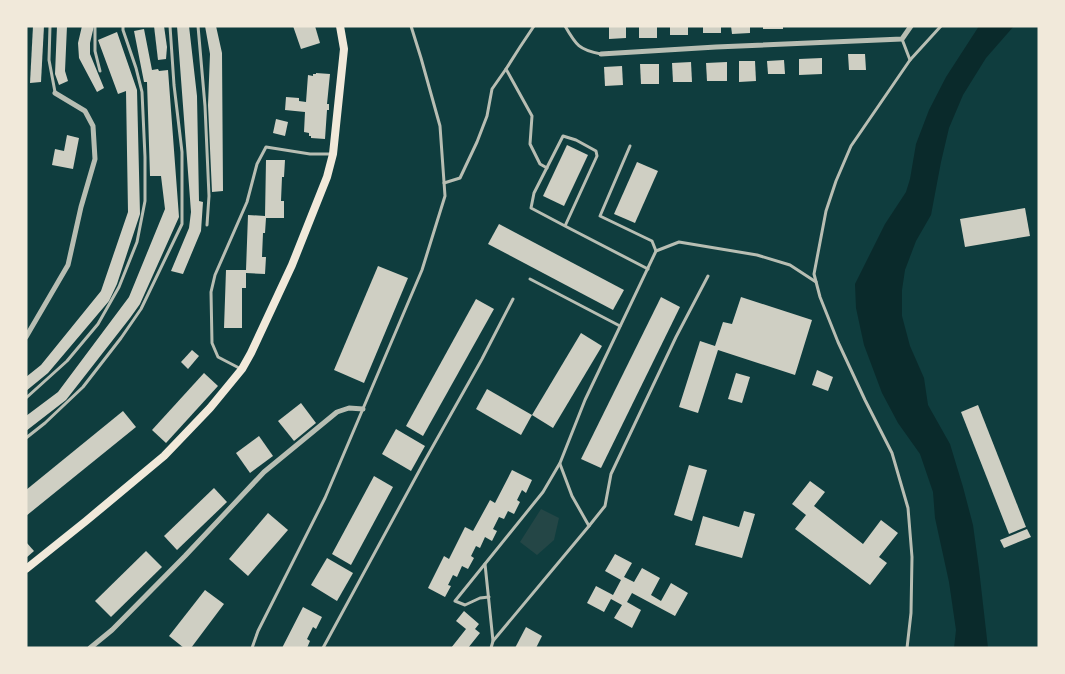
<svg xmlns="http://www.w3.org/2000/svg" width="1065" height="674" font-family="'Fira Sans',sans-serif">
	<rect width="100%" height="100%" fill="#0f3d3e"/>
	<path fill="#244646" d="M541,509L559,518L554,540L537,555L520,542Z"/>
	<path fill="#0a2a2b" d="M979,26H1014L986,58L963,95L949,128L941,162L931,215L916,241L905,270L902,290V316L910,346L924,378L928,405L950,444L963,487L973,525L979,569L988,648H954L956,630L949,582L935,518L933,492L920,454L898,423L882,393L864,345L856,308L855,284L885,224L906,192L910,179L916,144L929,110L946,77Z"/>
	<g fill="#cfcfc3">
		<path d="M33,26H44L41,82L30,83Z"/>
		<path d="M57,26H67L65,71L68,81L59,85L55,74Z"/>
		<path d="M82,26H94L90,43V54L104,88L97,92L79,58L78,43Z"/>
		<path d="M154,26H164L167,47L166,59L158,60Z"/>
		<path d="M177,26H189L197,96L199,201L203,202L201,231L183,274L171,271L189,228L191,212Z"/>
		<path d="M205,26H216L222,53L223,191L212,192L208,105L210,54Z"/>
		<path d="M293,26H315L320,43L301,49Z"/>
		<path d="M609,26H626V38L609,39Z"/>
		<rect x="639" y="26" width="18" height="12"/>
		<rect x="670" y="26" width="18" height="9"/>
		<rect x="703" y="26" width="18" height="7"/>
		<path d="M731,26H750V33L732,34Z"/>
		<rect x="763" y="26" width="20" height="3"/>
		<path d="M144,29L152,70L158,69L159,71L168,70L179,217L140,304L130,318L66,400L26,431V416L58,392L129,297L165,209L161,176H150L147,82H144L134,31Z"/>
		<path d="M117,32L137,90L140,214L117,284L109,301L48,373L26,391V377L41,365L101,291L128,212L126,91L118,94L98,40Z"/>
		<path d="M848,54H865L866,70H849Z"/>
		<path d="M822,58V74L799,75V59Z"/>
		<path d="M784,60L785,74H768L767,61Z"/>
		<path d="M739,61H755L756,81L739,82Z"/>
		<path d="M691,62L692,82H673L672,63Z"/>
		<path d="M727,62V81H707L706,63Z"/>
		<path d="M640,64H659V84H641Z"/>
		<path d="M622,66L623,85L605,86L604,67Z"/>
		<path d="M316,73L330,74L327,104H329V110H327L325,139L311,138V136H309V133L304,132L305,112L285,110L286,97L299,98V101L306,102L308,75L313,76V74H316Z"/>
		<path d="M276,119L288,122L285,136L273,133Z"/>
		<path d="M67,135L79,138L73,169L52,165L55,149L64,151Z"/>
		<path d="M567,145L588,155L564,206L543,196Z"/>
		<path d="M266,160H285L284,177H282L281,201H284V218H266L265,233H263L262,257H266L265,274L246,273V288H242V328H224L226,270H246L248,215L265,216Z"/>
		<path d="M637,162L658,171L635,223L614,214Z"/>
		<path d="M1025,208L1030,236L965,247L960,219Z"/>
		<path d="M499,224L624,290L613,310L488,244Z"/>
		<path d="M378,266L408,278L364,383L334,370Z"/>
		<path d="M661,297L680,307L601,468L581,459Z"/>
		<path d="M741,297L812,320L795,375L718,350L698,413L679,407L700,341L715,346L723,322L732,324Z"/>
		<path d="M476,299L494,309L423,436L406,426Z"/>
		<path d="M581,333L602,346L553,428L532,415Z"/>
		<path d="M192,350L199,356L188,369L181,362Z"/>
		<path d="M817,370L833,377L828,391L812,385Z"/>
		<path d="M204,373L218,386L166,443L152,430Z"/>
		<path d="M736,373L750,377L742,403L728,399Z"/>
		<path d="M487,389L532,415L521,435L476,409Z"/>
		<path d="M301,403L316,423L294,441L278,421Z"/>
		<path d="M978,405L1026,527L1009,534L961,412Z"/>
		<path d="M123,411L136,427L26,516V490Z"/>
		<path d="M396,429L425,446L411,471L382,454Z"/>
		<path d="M259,436L273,456L250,473L236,453Z"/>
		<path d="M689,465L707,470L692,521L674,515Z"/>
		<path d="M512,470L532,480L526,493L522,490L517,500L520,502L514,514L508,511L504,519L499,517L493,529L497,531L492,541L485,537L480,548L476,546L471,556L474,558L468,569L462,566L457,577L453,575L448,585L451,586L445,597L428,588L444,556L449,559L465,527L473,531L490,500L495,503Z"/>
		<path d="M374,476L393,487L351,565L332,554Z"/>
		<path d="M810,481L825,492L814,506L863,544L881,520L898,533L879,557L887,563L870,585L795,529L806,515L792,504Z"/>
		<path d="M214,488L227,502L177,550L164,536Z"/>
		<path d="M744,511L755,514L742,558L695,545L703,516L739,527Z"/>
		<path d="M268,513L288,530L248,576L229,559Z"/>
		<path d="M1027,529L1031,537L1004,548L1000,540Z"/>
		<path d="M26,542L34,551L26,558Z"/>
		<path d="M146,551L162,567L111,617L95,601Z"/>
		<path d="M615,554L632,563L624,577L634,582L642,568L660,578L651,595L661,601L671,583L688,593L675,616L632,593L627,602L641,610L632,628L614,618L622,605L611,599L604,612L587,603L596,586L613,595L621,580L605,571Z"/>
		<path d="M327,558L353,573L337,601L311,585Z"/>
		<path d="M205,590L224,604L191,648H184L169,636Z"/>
		<path d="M303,607L322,617L316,629L313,627L307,639L310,641L307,648H282Z"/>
		<path d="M464,611L479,624L475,629L480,633L468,648H451L466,629L456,621Z"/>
		<path d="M526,627L542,636L536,648H515Z"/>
	</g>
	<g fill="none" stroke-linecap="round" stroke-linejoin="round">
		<g stroke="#b8beb3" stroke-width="3">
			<path d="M50,26L49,60L55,92"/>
			<path d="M95,26V51L100,71"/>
			<path d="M198,26L205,106L209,196L207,225"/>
			<path d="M534,26L520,47L506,69L532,116L530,144L540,164L547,168"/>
			<path d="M565,26C576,45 579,50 601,54"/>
			<path d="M902,39L910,60"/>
			<path d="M630,146L600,216L652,241L656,251"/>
			<path d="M444,183L460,178L477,142L487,116L492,89L506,69"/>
			<path d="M565,226L531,208L534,193L563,136L576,140L596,151L597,156L565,226L648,269"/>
			<path d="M530,279L620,326"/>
			<path d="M241,369L218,357L212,343L211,292L215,275L247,202L257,164L266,147L310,154H331"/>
			<path d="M26,398L67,361L98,324L119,287L137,242L145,201V157L142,92L136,68L123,30V26"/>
			<path d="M26,438L45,423L83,387L121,338L141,309L182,224V152L174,85L170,26"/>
			<path d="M589,526L605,506L611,474L676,337L708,276"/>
			<path d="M485,564L493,641"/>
			<path d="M489,597L480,598L465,605L455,601L543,492L560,463L585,400L656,251L679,242L757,255L790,265L816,282"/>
			<path d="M252,648L258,631L325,498L422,270L445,196L440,126L421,58L411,26"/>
			<path d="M323,648L424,462L482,359L513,299"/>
			<path d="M491,648L493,641L589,526L572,496L560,464"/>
			<path d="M907,648L911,613L912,557L908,508L892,453L865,400L838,342L820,297L814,274L826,211L836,181L851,146L910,60L941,26"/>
		</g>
		<g stroke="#b8beb3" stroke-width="5">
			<path d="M601,54L716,47L902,39L911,26"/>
			<path d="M26,337L68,265L81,207L95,159L93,126L85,111L55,93"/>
			<path d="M90,648L112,630L185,556L264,472L337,412L349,408L363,409"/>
		</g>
		<path stroke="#f1e9da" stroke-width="8" d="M26,569L86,521L164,456L210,408L242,369L251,353L292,265L327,177L333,154L344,49L340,26"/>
	</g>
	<rect width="1065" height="674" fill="none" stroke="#f1e9da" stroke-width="55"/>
</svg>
